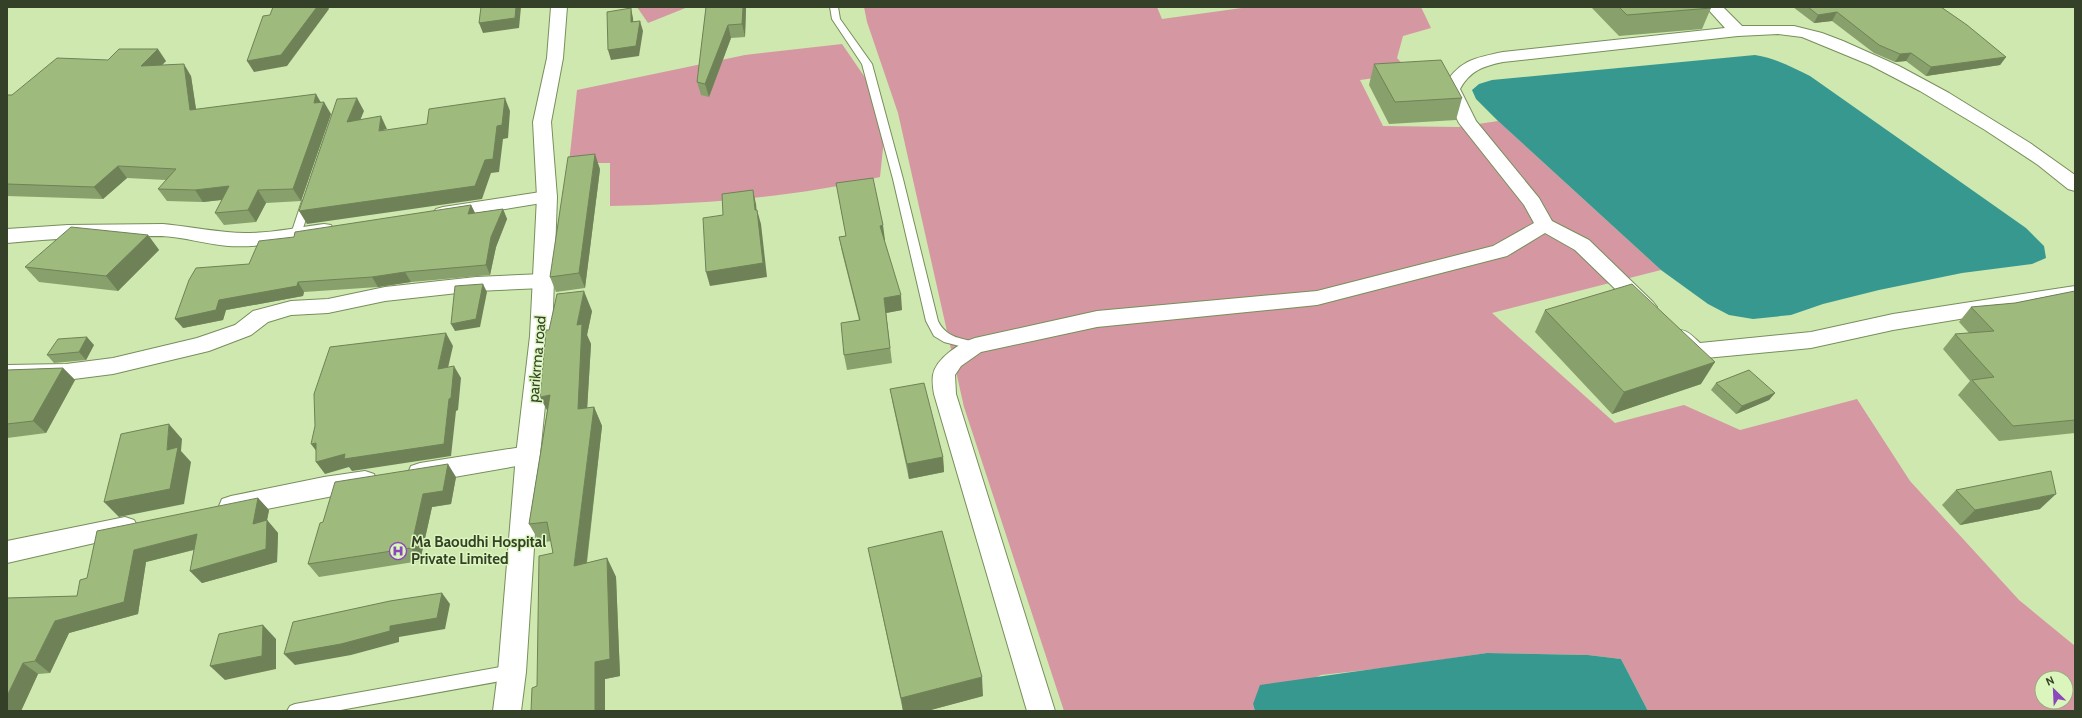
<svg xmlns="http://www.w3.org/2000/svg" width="2082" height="718" font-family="Cabin,sans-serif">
	<rect width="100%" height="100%" fill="#cee8b0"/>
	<g fill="#d597a2" fill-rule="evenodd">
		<path d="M637,7H688L648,23Z"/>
		<path d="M864,7H1157L1162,19L1249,7H1421L1431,28L1403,36L1397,58L1411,73L1360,80L1383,126L1458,127L1498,121L1661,270L1492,313L1615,423L1684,405L1740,430L1857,399L1910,481L2019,600L2075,646V711H1648L1621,659L1588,655L1487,653L1393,667L1321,675L1253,704L1255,711H1064L964,407L898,113L867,22ZM2042,678H2066V702H2042Z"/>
		<path d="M842,44L875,92L885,129L880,177C792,198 700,204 610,206V163H569L577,90L745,55Z"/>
	</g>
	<g fill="#379890">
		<path d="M1755,55C1775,58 1792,67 1810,76L2026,228L2044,246L2046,258L2032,264L1962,273L1879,290L1823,304L1791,315L1753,319L1729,315L1708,304L1661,270L1498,121L1476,99L1472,90L1479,84L1492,80Z"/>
		<path d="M1487,653L1588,655L1621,659L1648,711H1255L1253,704L1260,685Z"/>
	</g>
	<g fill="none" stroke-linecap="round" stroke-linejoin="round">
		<g stroke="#778f5a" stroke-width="2">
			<g id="service">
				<path d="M830,7H838L840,19L872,64L903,179L938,321C947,339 962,338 979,343L981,346L979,349L975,350L944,342L934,336L926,321L893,179L862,64L832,19Z"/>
				<path d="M307,198L312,201L301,234L296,238L292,237L291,234L302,201Z"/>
				<path d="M512,665L517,667L520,672L517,677L512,679L335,711H287L290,706L295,704Z"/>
			</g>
		</g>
		<g stroke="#778f5a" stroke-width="2">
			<g id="minor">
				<path d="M1706,7H1723L1742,26H1794L1822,33L1843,41L1899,66L1949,93L2030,143L2075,175V191L2068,189L2038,165L1985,130L1920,91L1870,65L1802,37L1778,34L1738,36L1503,62C1483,66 1470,71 1460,89L1476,121L1539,198L1552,221L1589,240L1653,302L1657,307L1653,312L1646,314L1639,312L1575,250L1545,233L1507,256L1317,305L1097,327L981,352L961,366L955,375L956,394L1055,711H1027L934,394C933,388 932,381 933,375C936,358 960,343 975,338L1097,311L1317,291L1493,246L1534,223L1524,205L1459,123L1442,89C1458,61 1473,58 1503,52L1725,28Z"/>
				<path d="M547,191L554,193L557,197L554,201L443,219L436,217L433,213L436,209L443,207Z"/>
				<path d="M163,224C184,226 205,230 227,232C259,236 292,228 324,224L331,225L334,230L331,235L324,236C292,241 260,248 228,246C205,244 184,237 162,236C110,236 58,238 7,243V229L68,225Z"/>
				<path d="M543,274L550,276L553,281L550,286L543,288L476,291L385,301L328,313L291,315L268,322L251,335L209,351L113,374L66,380L7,381V365L66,364L113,358L197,338L235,325L253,311L291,301L328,299L385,287L476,277Z"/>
				<path d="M2075,286V300L1893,330L1811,348L1695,359L1687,357L1668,336L1671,331C1685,327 1690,334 1700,343L1811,332L1893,314Z"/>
				<path d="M528,446L536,448L540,455L536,462L528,464L420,483L411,480L408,473L411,466L420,463Z"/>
				<path d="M365,471L374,474L377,481L374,488L231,516L222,513L219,506L222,499L231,496L324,477Z"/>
				<path d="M125,517L134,520L138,527L134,534L7,563V541Z"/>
			</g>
		</g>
		<g stroke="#778f5a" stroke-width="2">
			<path id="tertiary" d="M551,7H567L563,58L551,122L557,197L552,336L540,455L526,672L521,711H493L498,672L516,455L530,336L537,197L533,122L547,58Z"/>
		</g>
		<use href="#service" fill="#fff" fill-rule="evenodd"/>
		<use href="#minor" fill="#fff" fill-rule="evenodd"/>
		<use href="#tertiary" fill="#fff" fill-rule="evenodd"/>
	</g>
	<g fill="#88a06b">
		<path d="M706,7H746L745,37L731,38L709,97L701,95L697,82Z"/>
		<path d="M1591,7H1710L1711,8L1702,29L1619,36Z"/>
		<path d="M1793,7H1941L2006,57L2000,65L1926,76L1906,61L1895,62L1874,53L1832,21L1814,23Z"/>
		<path d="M108,60L166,61L162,65L191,76L196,110L321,102L331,114L301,201L266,203L256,222L224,225L215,213L222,200L203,202L167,201L158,189L166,180L127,178L103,199L7,196V95H12Z"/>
		<path d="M1374,64L1462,98L1456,120L1389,124L1369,85Z"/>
		<path d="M600,169L585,288L556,292L550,277Z"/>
		<path d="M839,199L885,240L884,241L902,310L886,313L892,363L847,370L844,355L859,320L842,252L839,237L846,236Z"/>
		<path d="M471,205L475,213L503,209L507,219L496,247L490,275L411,282L378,287L304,292L303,296L226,310L223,320L183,328L249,264L294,237Z"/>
		<path d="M148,235L159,250L118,291L39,282L25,267Z"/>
		<path d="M2075,291V433L1999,441L1958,395L1970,381L1943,349L1955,334L1969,333L1959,322L1971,307L2015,303Z"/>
		<path d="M1545,310L1701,384L1612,414L1535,332Z"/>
		<path d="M592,311L587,335L591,344L587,408L594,407L602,426L587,563L607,558L616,577L620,676L605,679L537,686L553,553L551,541L540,543L529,524L547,411L549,330Z"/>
		<path d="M94,345L86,360L54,363L47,355Z"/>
		<path d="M63,368L75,380L46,433L7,438V370Z"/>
		<path d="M1716,383L1775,393L1769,400L1736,414L1711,390Z"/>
		<path d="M890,389L943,457L944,472L909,479L893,405Z"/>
		<path d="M456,477L451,504L432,507L420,561L319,577L308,564L323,522Z"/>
		<path d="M1956,490L2040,509L1960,525L1942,505Z"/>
		<path d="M258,498L269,510L267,520L278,533L277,562L202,583L190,571L194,550L146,562L138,614L69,633L50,673L38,674L21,711L7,598L77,596L87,578Z"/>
		<path d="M868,548L983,696L927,711H903Z"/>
	</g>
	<g fill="#6f8257">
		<path d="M317,7H328L329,9L287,66L254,72L247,61Z"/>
		<path d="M516,7H521L519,28L483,33L479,23Z"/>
		<path d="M743,7H746L745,37L742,24Z"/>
		<path d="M631,8L633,18L634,32L631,22Z"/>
		<path d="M1837,12L1832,21L1814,23L1818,15Z"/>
		<path d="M640,21L643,31L639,56L611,60L608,50Z"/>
		<path d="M728,25L731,38L709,97L705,84Z"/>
		<path d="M158,49L166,61L149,78L141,66Z"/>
		<path d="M1911,53L1906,61L1895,62L1900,54Z"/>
		<path d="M2006,57L2000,65L1926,76L1931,67Z"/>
		<path d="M184,64L191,76L198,122L190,110Z"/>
		<path d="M316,94L323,106L324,102L331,114L301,201L293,189Z"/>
		<path d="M357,98L364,111L354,135L347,122Z"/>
		<path d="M505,98L510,111L508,138L503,139L499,172L491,173L482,199L307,224L299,211L497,126Z"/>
		<path d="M381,116L387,129L379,131Z"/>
		<path d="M595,154L600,169L585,288L579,273Z"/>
		<path d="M118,166L127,178L103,199L94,187Z"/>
		<path d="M229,186L237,198L203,202L195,190Z"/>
		<path d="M258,190L266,203L256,222L248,210Z"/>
		<path d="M753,190L756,204L758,225L755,210Z"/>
		<path d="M471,205L476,215L468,214Z"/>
		<path d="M503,209L507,219L496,247L490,275L486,265L491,237Z"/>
		<path d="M757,210L761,224L767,277L710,286L706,272Z"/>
		<path d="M883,225L885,240L882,241L880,226Z"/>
		<path d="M148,235L159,250L118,291L106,276Z"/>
		<path d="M405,272L411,282L378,287L372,277Z"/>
		<path d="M298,282L304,292L303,296L226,310L223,320L183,328L175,319L219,300Z"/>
		<path d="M483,284L487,292L480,327L455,331L451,324Z"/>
		<path d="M584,291L592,311L587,335L591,344L586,428L578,409L577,325Z"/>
		<path d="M901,295L902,310L886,313L892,363L884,298Z"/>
		<path d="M446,333L453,346L445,381L438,369Z"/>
		<path d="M87,337L94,345L86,360L79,352Z"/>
		<path d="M1715,362L1701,384L1612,414L1624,392Z"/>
		<path d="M454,366L461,378L458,410L456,411L451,456L352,471L349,467L325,474L316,462L449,399Z"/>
		<path d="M63,368L75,380L46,433L33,421Z"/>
		<path d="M1775,393L1769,400L1736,414L1742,406Z"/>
		<path d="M550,395V416L540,397Z"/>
		<path d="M594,407L602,426L584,584L574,566Z"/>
		<path d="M169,424L182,439L181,451L191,462L184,504L119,517L104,502L167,450Z"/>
		<path d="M316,443L320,456L311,444Z"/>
		<path d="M943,457L944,472L909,479L907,464Z"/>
		<path d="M448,464L456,477L451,504L432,507L420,561L411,548L423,494Z"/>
		<path d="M2056,494L2040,509L1960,525L1975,510Z"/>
		<path d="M258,498L269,510L264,536L253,524Z"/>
		<path d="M267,520L278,533L277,562L202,583L190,571Z"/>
		<path d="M197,534L208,546L146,562L138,614L69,633L50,673L35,661L55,621L134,550Z"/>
		<path d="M607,558L616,577L620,676L605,679V711H595V662Z"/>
		<path d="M442,593L450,604L445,629L399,637V642L351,655L295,665L284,654L390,626Z"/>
		<path d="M263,625L276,639V669L225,680L210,666Z"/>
		<path d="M23,663L38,674L21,711H7V696Z"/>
		<path d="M982,677L983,696L927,711H903L901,698Z"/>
	</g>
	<g fill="#9eba7c" stroke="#6f8257">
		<path d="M273,7H317L281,55L247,61L263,16L270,15Z"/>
		<path d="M481,7H516L515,18L479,23Z"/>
		<path d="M706,7H743L742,24L728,25L705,84L697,82Z"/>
		<path d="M1619,7H1710L1711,8L1627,15Z"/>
		<path d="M1808,7H1941L1967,25L2006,57L1931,67L1911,53L1900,54L1879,45L1837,12L1818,15Z"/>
		<path d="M631,8V22L640,21L636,46L608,50L607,12Z"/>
		<path d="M119,49H158L141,66L184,64L190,110L316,94L314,103L324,102L293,189L258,190L248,210L215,213L229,186L195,190L158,189L176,169L118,166L94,187L7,184V95H12L57,58L108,60Z"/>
		<path d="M1441,60L1462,98L1395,102L1374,64Z"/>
		<path d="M357,98L347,122L381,116L379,131L427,124L429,109L505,98L502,125L497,126L493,159L485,160L475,186L299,211L337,99Z"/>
		<path d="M595,154L579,273L550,277L568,157Z"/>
		<path d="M873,178L883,225L880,226L901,295L884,298L890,348L844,355L841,323L860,320L839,237L846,236L836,183Z"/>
		<path d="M753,190L755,210H757L763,263L706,272L703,218L723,215L722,194Z"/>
		<path d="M471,205L468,214L503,209L491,237L486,265L405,272L372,277L298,282L297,286L219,300L216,310L175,319L189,280L196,268L249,264L259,241L294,237L295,232Z"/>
		<path d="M71,227L148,235L106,276L25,267Z"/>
		<path d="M483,284L476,319L451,324L455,286Z"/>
		<path d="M1632,284L1715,362L1624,392L1545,310Z"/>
		<path d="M584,291L577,325L582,324L578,409L594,407L574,566L607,558L610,659L595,662V711H531L532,688L537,686L539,556L553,553L547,522L529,524L550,395L540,397L546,330H549L557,294Z"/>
		<path d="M2075,291V420L2013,426L1972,380L1994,377L1955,334L1994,331L1971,307L2015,303Z"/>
		<path d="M446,333L438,369L454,366L451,398L449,399L444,444L344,459L345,454L316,462V443L311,444L315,426L314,394L330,347Z"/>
		<path d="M87,337L79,352L47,355L58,339Z"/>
		<path d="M63,368L33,421L7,424V370Z"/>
		<path d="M1749,370L1775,393L1742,406L1716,383Z"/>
		<path d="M924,383L943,457L907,464L890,389Z"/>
		<path d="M169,424L167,450L178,447L170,489L104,502L121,434Z"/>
		<path d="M448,464L443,491L423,494L411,548L308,564L320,523L323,522L335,482Z"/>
		<path d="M2051,471L2056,494L1975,510L1956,490Z"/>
		<path d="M258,498L253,524L267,520L266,549L190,571L197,534L134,550L124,602L55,621L35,661L23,663L7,696V598L77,596L80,580L87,578L97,531Z"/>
		<path d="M942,531L982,677L901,698L868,548Z"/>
		<path d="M442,593L437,618L390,626V631L341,644L284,654L293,622L390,601Z"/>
		<path d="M263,625L262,656L210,666L219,634Z"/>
	</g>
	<defs>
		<g id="hospital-ring" transform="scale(0.9)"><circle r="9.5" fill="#dbf6bc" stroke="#8b48bc" stroke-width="1.5"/><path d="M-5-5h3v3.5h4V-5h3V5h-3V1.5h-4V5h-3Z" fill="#8b48bc"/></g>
	</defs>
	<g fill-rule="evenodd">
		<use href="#hospital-ring" x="398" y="551"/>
	</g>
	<g text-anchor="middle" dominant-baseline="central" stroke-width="3" stroke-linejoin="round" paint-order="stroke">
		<g font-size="15" fill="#354029" stroke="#dbf6bc">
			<text transform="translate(537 359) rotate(-85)">parikrma road</text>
		</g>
		<g font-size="15" font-weight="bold" fill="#354029" stroke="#dbf6bc" text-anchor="start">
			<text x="411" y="542">Ma Baoudhi Hospital<tspan x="411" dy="17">Private Limited</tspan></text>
		</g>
	</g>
	<rect width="2082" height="718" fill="none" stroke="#354029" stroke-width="16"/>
	<g transform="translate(2054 690) rotate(336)"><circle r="19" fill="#dbf6bc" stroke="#99ad81"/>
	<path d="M0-3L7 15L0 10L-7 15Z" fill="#8b48bc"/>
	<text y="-6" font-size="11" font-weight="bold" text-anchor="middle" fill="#354029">N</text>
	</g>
</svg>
